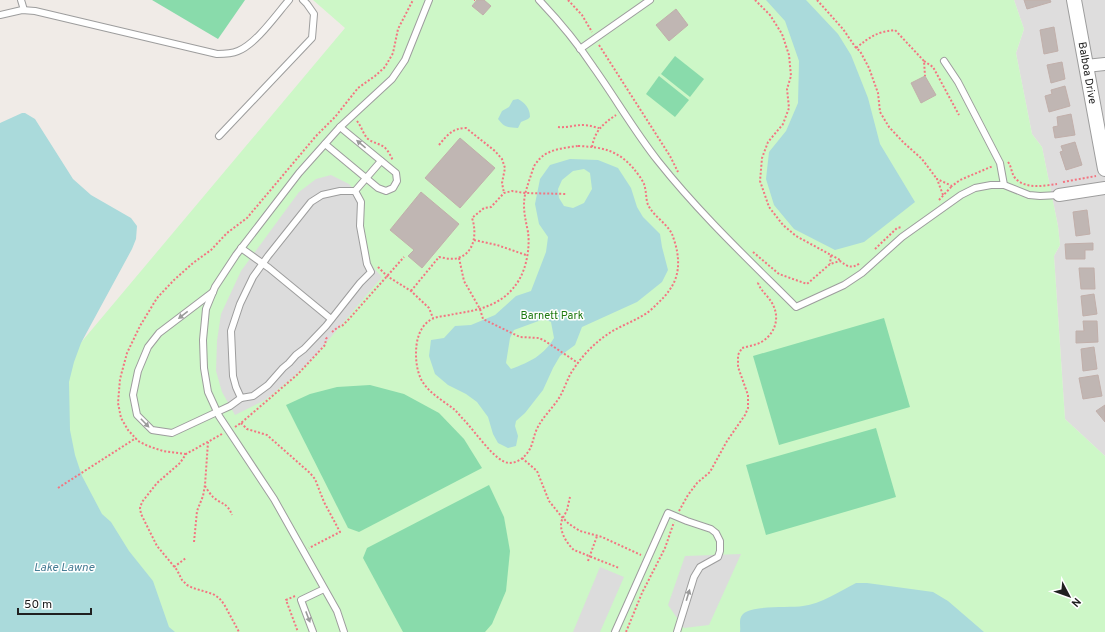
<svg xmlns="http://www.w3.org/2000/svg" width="1105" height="632" font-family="Overpass,sans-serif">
	<rect width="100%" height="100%" fill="#f0ebe7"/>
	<path fill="#dedddd" d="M1014,0H1105V456L1065,419L1054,256L1060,245L1058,226L1042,147L1032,134L1016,53L1024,29Z"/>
	<path fill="#cdf7c7" d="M313,0H1014L1024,29L1016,53L1032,134L1042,147L1058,226L1060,245L1054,256L1065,419L1105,456V632H10V427L345,28Z"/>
	<g fill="#89dbab">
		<path d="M152,0H245L218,39Z"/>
		<path d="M675,56L704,79L690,97L661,74Z"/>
		<path d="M659,76L689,100L675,117L646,94Z"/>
		<path d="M884,318L910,407L779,445L753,356Z"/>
		<path d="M370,385L404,394L439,413L464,439L482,468L359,532L348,528L286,405L310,394L337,387Z"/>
		<path d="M876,428L896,497L766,535L746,465Z"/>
		<path d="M489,485L504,517L510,551L506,591L492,624L485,632H403L363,558L367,548Z"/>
	</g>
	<g fill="#dcdcdc">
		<path d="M331,175L349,184L362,199L361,222L371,265L382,277L314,357L293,377L265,400L235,415L222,392L216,371L217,341L221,314L241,271L299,192L316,179Z"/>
		<path d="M741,554L709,625L684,628L668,605L685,556Z"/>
		<path d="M600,567L624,577L600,632H573Z"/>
	</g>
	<g fill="#aadadb" fill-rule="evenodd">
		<path d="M766,0H806L838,34L851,55L868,98L880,144L915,202L864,242L835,250L794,229L774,205L766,179L769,152L786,131L798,103L799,61L785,21Z"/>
		<path d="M518,99C525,103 530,108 530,117L528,119L521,122L518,128C507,127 505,128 498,119L502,111L509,107L513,100Z"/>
		<path d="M22,113H25L35,119L73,179L91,195L131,218L137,226L136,239L132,249L81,343L74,362L69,382L70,430L75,455L82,476L102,514L111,522L129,551L153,581L169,627L175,632H0V123Z"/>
		<path d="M570,159L598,160L618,168L631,188L637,207L643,217L660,234L662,247L668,270L662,282L637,302L582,327L575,345L560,356L553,368L543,390L525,413L516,421L515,426L518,436L516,446L508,448L498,443L493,434L488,417L477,402L466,394L448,385L435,374L429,356L431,340L444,338L455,326L471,325L495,315L516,296L531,291L546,252L548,237L539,224L535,204L540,179L550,165ZM584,169L590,173L592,189L584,203L573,208L564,206L559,198L558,189L562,180L573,171ZM544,319L551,322L554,338C543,356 530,362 511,369L506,363L510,338L514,330Z"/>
		<path d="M856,583H867L933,592L948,601L984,632H740C741,626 738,619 743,614C752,605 790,608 803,606C821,604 840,591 856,583Z"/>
	</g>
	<g fill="#c0b6b3" stroke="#c1afaa">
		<path d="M477,0H484L491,6L483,15L472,6Z"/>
		<path d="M1024,0H1050L1051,2L1027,9Z"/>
		<path d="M676,9L688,25L669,41L656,25Z"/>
		<path d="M1054,27L1058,51L1044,54L1040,30Z"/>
		<path d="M1062,62L1065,79L1051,83L1047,65Z"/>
		<path d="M925,76L936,95L921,103L911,83Z"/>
		<path d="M1065,86L1070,106L1049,112L1045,96L1052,94L1051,90Z"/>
		<path d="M1071,114L1075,135L1055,138L1053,127L1058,126L1057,117Z"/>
		<path d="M460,138L495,168L460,208L425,178Z"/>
		<path d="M1075,142L1082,165L1066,170L1060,152L1063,151L1061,146Z"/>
		<path d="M421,192L459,224L422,268L408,256L414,250L390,230Z"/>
		<path d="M1087,210L1090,234L1076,236L1073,212Z"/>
		<path d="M1093,243V250H1085V259H1066L1065,244Z"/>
		<path d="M1079,268H1094L1095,289H1081Z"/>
		<path d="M1094,294L1097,314L1083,316L1081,296Z"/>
		<path d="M1083,321H1097L1098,342L1076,343V331H1084Z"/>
		<path d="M1094,347L1097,369L1083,371L1081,349Z"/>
		<path d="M1098,375L1102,396L1083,399L1079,378Z"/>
		<path d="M1105,405V422L1096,411Z"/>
	</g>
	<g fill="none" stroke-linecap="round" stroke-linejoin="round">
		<g stroke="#9d9d9d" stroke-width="8">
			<g id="service">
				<path d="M21,0L24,10"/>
				<path d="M539,0C559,21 578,44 594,68C616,99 635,132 658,161C700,214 749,260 796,307L844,285L862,273L902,237L961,195L975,188L991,185H1004L1029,195L1040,196L1059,195"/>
				<path d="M0,15L22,10L35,11L217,54C224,54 231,54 238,51C256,44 276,15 289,0"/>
				<path d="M580,49L650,0"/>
				<path d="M944,61L958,82L1000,163L1004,185"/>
				<path d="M219,136L312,38L314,14L307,4L303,0"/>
				<path d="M325,144L378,188L386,191L393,188L397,181L396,173L340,127"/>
				<path d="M355,191L381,161"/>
				<path d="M241,248L269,268L331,319"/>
				<path d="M213,292L159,333L148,347L138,371L133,395L137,415L152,430L172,433L217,412L230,406L241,398L236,387L233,376L231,331L240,304L253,277L268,256L311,202L322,195L340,191H355"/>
				<path d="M241,398L253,396L268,385L283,368L289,363L296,355L304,349L326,326L360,283L371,272L367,264L365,253L360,226L361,202L355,191"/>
				<path d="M313,632L301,600L324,589"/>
				<path d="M344,632L337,611L274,499L219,416L208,392L204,368L203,340L206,309L215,287L236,255L299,173L340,127L392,79L405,60L429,0"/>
				<path d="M615,632L668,513L687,521L711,529L716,533L720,541V551L718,557L700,567L694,577L677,632"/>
			</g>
		</g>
		<g stroke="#9d9d9d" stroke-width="14">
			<g id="minor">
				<path d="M1086,66L1105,64"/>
				<path d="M1059,195L1105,188"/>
			</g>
		</g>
		<g stroke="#9d9d9d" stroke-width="16">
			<path id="tertiary" d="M1074,0L1105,169"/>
		</g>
		<g stroke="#f37581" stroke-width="2" stroke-dasharray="2 2" stroke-linecap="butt">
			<path d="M474,0H475"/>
			<path d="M568,0L582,15L592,32"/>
			<path d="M755,0L770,15L782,34L789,55L791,76L787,89L789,108L783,124L768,142L762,158L760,181L769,207L783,225L796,236L831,255L830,264"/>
			<path d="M817,0L843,29L856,48L860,51L869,68L878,93L880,112L889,127L904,143L922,159L937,179"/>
			<path d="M599,45L670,156L678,172"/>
			<path d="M856,48C870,37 876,32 895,30L924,61L925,76"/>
			<path d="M924,61L933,67L959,115"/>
			<path d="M357,121C361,126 363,133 367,138C372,143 379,143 384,147C388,150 391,156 393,161"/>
			<path d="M558,127C566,128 575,125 583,125C589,125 594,127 599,128"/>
			<path d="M439,145C447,135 453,128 466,128L495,151L502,159L505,168L502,183L504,193"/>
			<path d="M578,146C602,147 618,150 634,169C637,173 642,179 644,184C646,190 646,196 647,202C651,215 666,222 672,234C674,239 676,246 677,251C681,274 674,288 658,303C653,308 647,314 640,317C630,323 618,327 608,334C593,344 581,357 571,373C566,382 563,393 557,401C550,411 541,419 536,431C533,438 533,445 528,452C524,458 517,463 509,463C495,462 475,431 464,420C461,417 458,413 455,410C445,402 432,395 424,384C418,376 416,364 416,354C416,341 419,326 432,319C438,316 447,316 454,314C480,310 504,305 519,280C527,266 530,247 528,232C526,222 524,214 524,205C524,195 527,187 530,178C532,173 533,166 537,162C546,149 564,148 578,146Z"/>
			<path d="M592,147C595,130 603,124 616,115"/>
			<path d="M1008,162C1012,167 1011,174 1016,179C1026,189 1044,186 1057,184"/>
			<path d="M1063,182L1096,176"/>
			<path d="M943,195L937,179L952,186L960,180L993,166"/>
			<path d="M939,200L952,186"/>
			<path d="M474,240L497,245L526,255"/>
			<path d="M875,249L897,228L902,227"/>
			<path d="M753,252L779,274L807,284L830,264L840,261C848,267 852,269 860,263"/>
			<path d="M831,255L840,260"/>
			<path d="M459,258L464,281L480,309L483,319L520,337L539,338L545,341L578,363"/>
			<path d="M378,267L387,276L411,291L429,308L433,318"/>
			<path d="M411,291L439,257C445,258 452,260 458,258C475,253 477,232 472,218L484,208L491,207L504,193L512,191L525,193L567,194"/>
			<path d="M332,332L338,327L342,326L349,319L404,257"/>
			<path d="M241,423L247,429L267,435L310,473L315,479L324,502L340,532L309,548"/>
			<path d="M235,427L241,423L298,374L325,345L326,339L328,336"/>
			<path d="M222,434L186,454L180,463L157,483L142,502L140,508L141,514L157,546L177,570L182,580L187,585L193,588L213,594L219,598L224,604L239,632"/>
			<path d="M186,454L163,451L148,446L138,441L128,430L121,418L118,403L120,379L127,353L140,326L157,298L174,280L193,263L211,250L227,233L247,218L316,136L335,117L358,88L375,76L385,67L393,53L398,29L413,0"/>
			<path d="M522,458L537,471L549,501L561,516L569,524L580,531L602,537L641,555"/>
			<path d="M205,486C207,489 210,494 213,497C222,505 227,502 232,515"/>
			<path d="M58,488L136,438"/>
			<path d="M570,497C569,501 568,506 567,510C565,515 561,519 561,525C561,534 568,545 574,550L619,568"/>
			<path d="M679,511L688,495L697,483L710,472L727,441L745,415L748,408V395L738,367V355L742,348C749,346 757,345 763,341C776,332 780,317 772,303C768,296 761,291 758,283L759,281"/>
			<path d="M194,542L197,511L203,496L205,485L208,442"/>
			<path d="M588,561L597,536"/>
			<path d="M174,567L186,558"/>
			<path d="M295,596L286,600L298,632"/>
			<path d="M626,632L642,593L665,548L674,522"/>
		</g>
		<use href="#service" stroke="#fff" stroke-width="6"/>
		<use href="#minor" stroke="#fff" stroke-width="12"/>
		<use href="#tertiary" stroke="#fff" stroke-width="14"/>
	</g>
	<defs><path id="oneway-solid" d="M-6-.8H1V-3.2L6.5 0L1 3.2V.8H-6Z"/></defs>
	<g fill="#9b9b9b">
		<use href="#oneway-solid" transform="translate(361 144) rotate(-140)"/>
		<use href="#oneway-solid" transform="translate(183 315) rotate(142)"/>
		<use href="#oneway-solid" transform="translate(145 423) rotate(46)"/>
		<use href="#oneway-solid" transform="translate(688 595) rotate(-73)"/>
		<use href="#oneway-solid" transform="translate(308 617) rotate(69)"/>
	</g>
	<g text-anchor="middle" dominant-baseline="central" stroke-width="3" stroke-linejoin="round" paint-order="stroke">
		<g font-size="11" fill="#202020" stroke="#fff">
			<text transform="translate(1087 73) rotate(80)">Balboa Drive</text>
		</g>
		<g font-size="11" fill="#1e7a11" stroke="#fff">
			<text x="552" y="316">Barnett Park</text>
		</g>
		<g font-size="12" font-style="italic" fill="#477d94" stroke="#fff">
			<text x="64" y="568">Lake Lawne</text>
		</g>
	</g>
	<g transform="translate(1069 596) rotate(131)" stroke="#ffffff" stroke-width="3" paint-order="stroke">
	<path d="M0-3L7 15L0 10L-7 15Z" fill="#202020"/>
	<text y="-6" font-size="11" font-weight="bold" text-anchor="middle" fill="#202020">N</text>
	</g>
	<path d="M18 608v6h73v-6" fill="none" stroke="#202020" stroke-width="2"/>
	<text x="24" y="608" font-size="12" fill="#202020" stroke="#ffffff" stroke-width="3" paint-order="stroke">50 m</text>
</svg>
